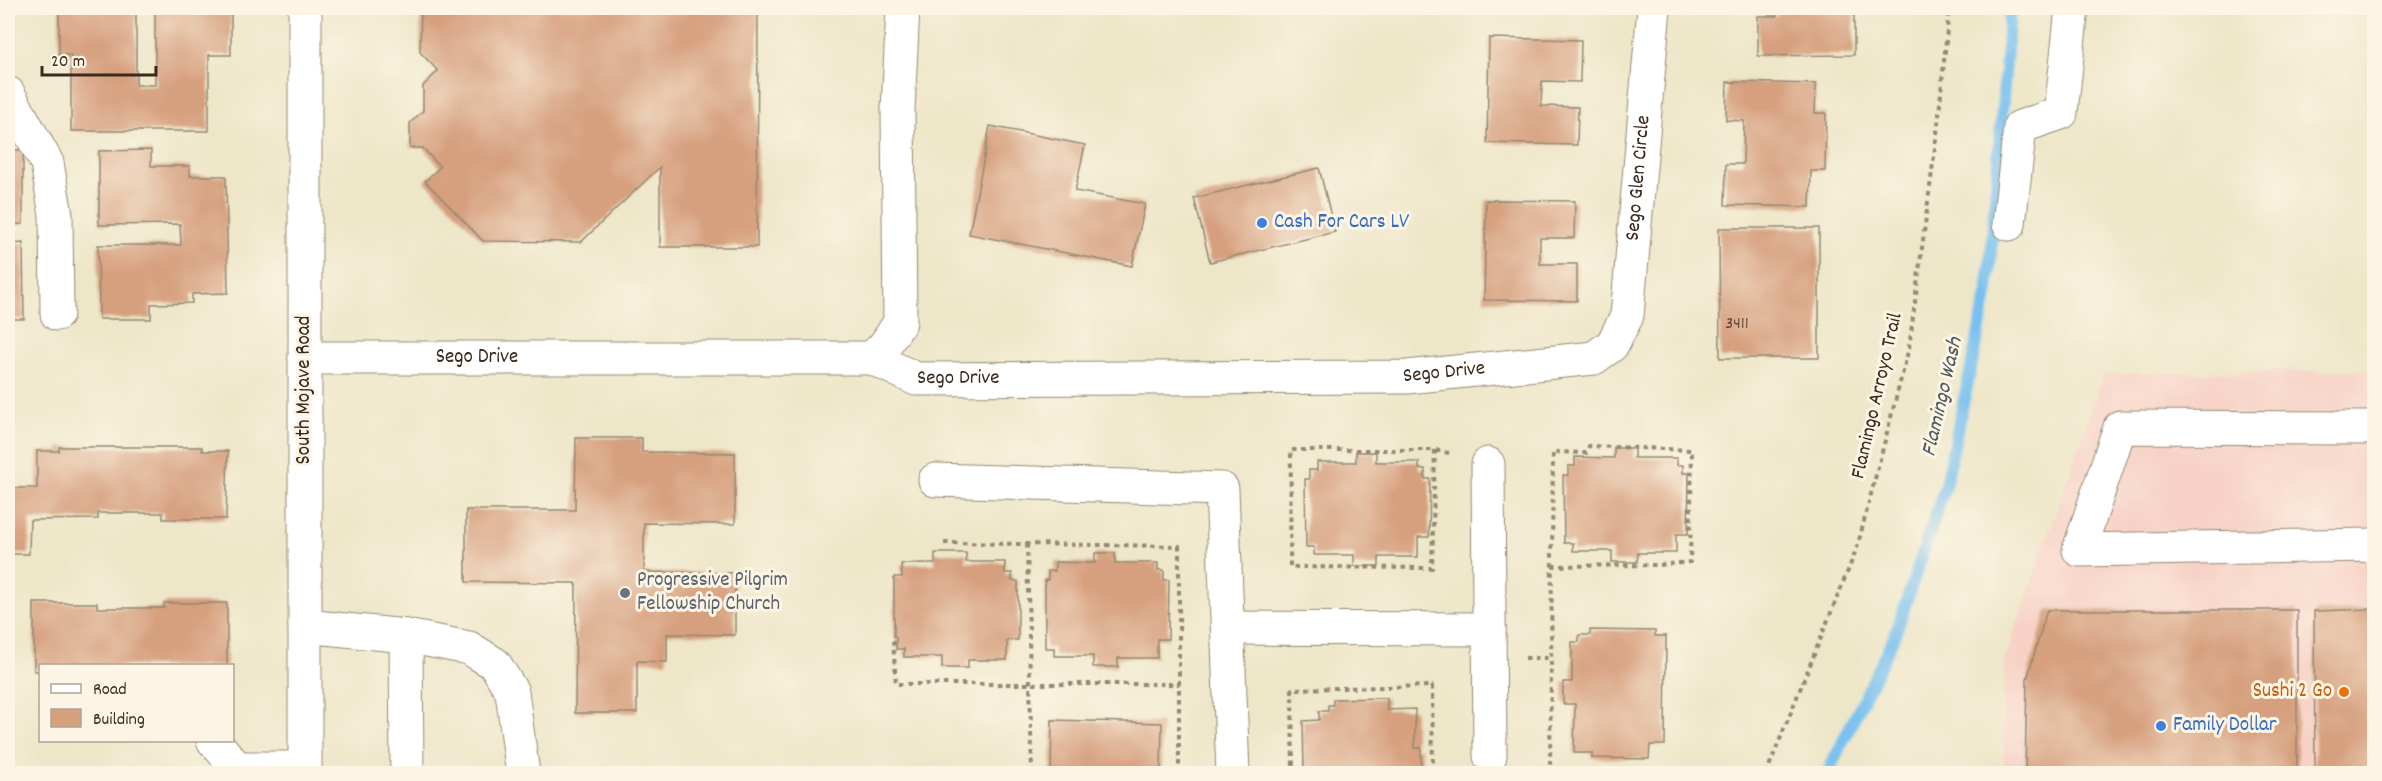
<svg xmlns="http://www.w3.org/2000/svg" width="2382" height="781" font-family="Dekko,sans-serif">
	<rect width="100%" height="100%" fill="#fcf5e5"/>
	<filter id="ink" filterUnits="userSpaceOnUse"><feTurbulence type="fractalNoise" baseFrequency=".0167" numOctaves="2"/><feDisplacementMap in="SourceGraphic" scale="12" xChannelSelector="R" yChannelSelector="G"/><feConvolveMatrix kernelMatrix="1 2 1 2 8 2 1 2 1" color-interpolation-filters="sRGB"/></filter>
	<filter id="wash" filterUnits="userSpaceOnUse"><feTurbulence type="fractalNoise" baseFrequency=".008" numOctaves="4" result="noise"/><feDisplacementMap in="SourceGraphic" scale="24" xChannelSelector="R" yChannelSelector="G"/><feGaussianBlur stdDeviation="1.35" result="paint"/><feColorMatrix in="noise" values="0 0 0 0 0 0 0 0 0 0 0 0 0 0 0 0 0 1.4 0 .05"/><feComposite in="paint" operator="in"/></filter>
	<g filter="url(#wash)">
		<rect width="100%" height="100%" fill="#ede6c8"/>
		<path fill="#f7d1c6" d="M2374,370V773H2004L2003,664L2104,374Z"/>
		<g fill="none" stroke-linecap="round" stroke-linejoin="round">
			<path stroke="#77c0ef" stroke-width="12" d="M1827,774L1895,635L1944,490L1988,291L2010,8"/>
		</g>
		<g id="blocks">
			<g fill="#d69f7d">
				<path d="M59,8H136V85H155V8H231V55H209V131H71V55H59Z"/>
				<path d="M421,8H758L757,247H660V167L581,242L483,241L425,181L440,167L423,148H410V123L423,111V86L438,71L420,52Z"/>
				<path d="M1777,8H1854V55L1758,56V16H1777Z"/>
				<path d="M1489,38L1581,40L1580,82L1542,81L1541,106L1578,107L1577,145L1487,143Z"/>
				<path d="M1727,82L1816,84L1815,113H1826L1825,171H1811L1810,207L1725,205L1726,164H1743L1744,121L1726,120Z"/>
				<path d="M990,126L1085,145L1075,191L1145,204L1132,266L969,234Z"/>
				<path d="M8,150H23V224L8,225Z"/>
				<path d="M151,150V166H190V176H226L228,293L192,294V303L151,304V319H99L98,245H181L180,224L99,225V151Z"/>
				<path d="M1319,168L1335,232L1210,262L1194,198Z"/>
				<path d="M1486,200L1575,201L1574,238H1540V264H1577V301L1484,300Z"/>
				<path d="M1719,228H1819V358H1720Z"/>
				<path d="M23,243L24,319H8V244Z"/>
				<path d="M576,438H642V452L735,453V524L644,523V572L735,573V635L667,634V662L637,661V713H575L576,583L466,582V510H575Z"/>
				<path d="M59,447H202V451H228L226,519H163V513H98V519L30,520L29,554H8V488H37V451H59Z"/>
				<path d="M1614,448H1634V458H1677V465H1683V473H1689L1688,534H1676V553H1638L1637,562H1612V551H1573V543H1564L1563,475H1568V466H1575V457L1614,458Z"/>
				<path d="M1356,452H1376V462H1419V469H1425V479H1430L1429,537H1418V557H1379V566H1354V555H1314V547H1306L1305,479H1309V470H1317V462H1356Z"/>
				<path d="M935,553H966V562H1005V573H1012V581H1018V640H1007V660H968V668H942V657H904V649H896V637H894V577H902L901,564H935Z"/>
				<path d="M1095,553H1115V563H1158V570H1164V580H1169L1168,639H1157V658H1118V667H1093V656H1054V648H1045V580H1048V571H1055V562L1095,563Z"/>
				<path d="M34,603H97V608H164V603H227V666H40V671H34Z"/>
				<path d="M2374,609V774H2315L2314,611Z"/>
				<path d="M2047,610H2297V774H2025L2027,679Z"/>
				<path d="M1590,630L1655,631V636H1666L1665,745H1650L1649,759L1592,758V753H1574L1575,704H1563V682H1572V642H1579V635H1590Z"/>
				<path d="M1387,698V710L1415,709V748H1421V773L1313,774V770H1304L1303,721L1319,720V711H1328V705H1333V699Z"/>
				<path d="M1052,720L1162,723L1161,774H1051Z"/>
			</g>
		</g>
	</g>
	<g filter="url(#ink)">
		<use href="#blocks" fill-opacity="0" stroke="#948873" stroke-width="1.5"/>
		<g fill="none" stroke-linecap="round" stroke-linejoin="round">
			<g stroke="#948873" stroke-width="35">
				<g id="minor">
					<path d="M305,8V774"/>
					<path d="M8,93L47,163L56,215L57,314"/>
					<path d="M2009,224L2020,127L2061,113L2072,8"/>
					<path id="s1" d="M305,358H872L916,379L1407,377L1594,358L1612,345L1627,316L1654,8"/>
					<path d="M872,358L885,345L900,322L898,110L903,8"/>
					<path d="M2374,428L2120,427L2079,550L2374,545"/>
					<path d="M1488,464L1490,756"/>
					<path d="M935,480L1222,489L1233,774"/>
					<path d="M305,626L406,636L469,648L495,664L512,692L523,774"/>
					<path d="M1228,628L1489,629"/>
					<path d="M406,636L407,774"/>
					<path d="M213,740L237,768"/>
					<path d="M231,774L237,768H305"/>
				</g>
			</g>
			<g stroke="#948873" stroke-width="4" stroke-dasharray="4.5 4.5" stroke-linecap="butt">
				<path d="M1435,450L1432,568L1290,567L1291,450H1435L1453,454"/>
				<path d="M944,543L1179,546V774"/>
				<path d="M1027,544L1032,774"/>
				<path d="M1552,566L1659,565L1690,562L1692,450L1589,446L1586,453L1553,452L1550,771L1553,774"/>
				<path d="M893,641L896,684H1179"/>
				<path d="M1525,658H1551"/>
				<path d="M1293,774L1292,689L1432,686L1433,774"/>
				<path d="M1766,774L1857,548L1909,348L1938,125L1949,8"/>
			</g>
			<use href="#minor" stroke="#fff" stroke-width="33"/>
		</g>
	</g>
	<g fill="#3f7fe0" stroke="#fcf5e5" stroke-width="2">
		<circle cx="1262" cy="223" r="6"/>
		<circle cx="2161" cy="726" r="6"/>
	</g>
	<circle fill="#6b7280" stroke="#fcf5e5" stroke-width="2" cx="625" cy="593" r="6"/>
	<circle fill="#e8710a" stroke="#fcf5e5" stroke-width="2" cx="2344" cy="692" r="6"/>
	<g text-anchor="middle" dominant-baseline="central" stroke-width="6" stroke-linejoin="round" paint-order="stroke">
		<g font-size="18" fill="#624736">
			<text x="1737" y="324">3411</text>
		</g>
		<g font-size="21" fill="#3b2a1e" stroke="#fcf5e5">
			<text stroke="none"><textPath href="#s1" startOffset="1488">Sego Glen Circle</textPath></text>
			<text stroke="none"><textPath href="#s1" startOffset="172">Sego Drive</textPath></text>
			<text stroke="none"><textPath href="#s1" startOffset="1144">Sego Drive</textPath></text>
			<text stroke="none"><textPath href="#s1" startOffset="658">Sego Drive</textPath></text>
			<text transform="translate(305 390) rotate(-90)">South Mojave Road</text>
			<text transform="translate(1878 396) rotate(-77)">Flamingo Arroyo Trail</text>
		</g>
		<g font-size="21" fill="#366cbe" stroke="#fcf5e5" text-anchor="start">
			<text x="1274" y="223">Cash For Cars LV</text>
			<text x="2173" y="726">Family Dollar</text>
		</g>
		<g font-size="21" fill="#5b616d" stroke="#fcf5e5" text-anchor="start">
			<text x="637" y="581">Progressive Pilgrim<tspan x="637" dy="24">Fellowship Church</tspan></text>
		</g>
		<g font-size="21" fill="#c56008" stroke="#fcf5e5" text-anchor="end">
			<text x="2332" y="692">Sushi 2 Go</text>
		</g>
		<g font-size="22" font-style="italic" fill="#4d575d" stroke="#fcf5e5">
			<text transform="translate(1943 397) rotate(-77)">Flamingo Wash</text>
		</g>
	</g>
	<rect width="2382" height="781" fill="none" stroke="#fcf5e5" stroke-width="30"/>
	<rect x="39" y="664" width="195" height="78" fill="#fcf5e5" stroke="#afa495" stroke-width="1.5"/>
	<rect x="51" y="684" width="30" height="9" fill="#ffffff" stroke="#afa495" stroke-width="1.5"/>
	<text x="93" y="694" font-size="18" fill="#3b2a1e">Road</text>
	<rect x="51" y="709" width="30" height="18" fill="#d69f7d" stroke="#afa495" stroke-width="1.5"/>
	<text x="93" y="724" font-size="18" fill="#3b2a1e">Building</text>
	<path d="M42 66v9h114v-9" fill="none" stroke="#3b2a1e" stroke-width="3"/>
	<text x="51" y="66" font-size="18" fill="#3b2a1e" stroke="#fcf5e5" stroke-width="4.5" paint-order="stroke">20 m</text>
</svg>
